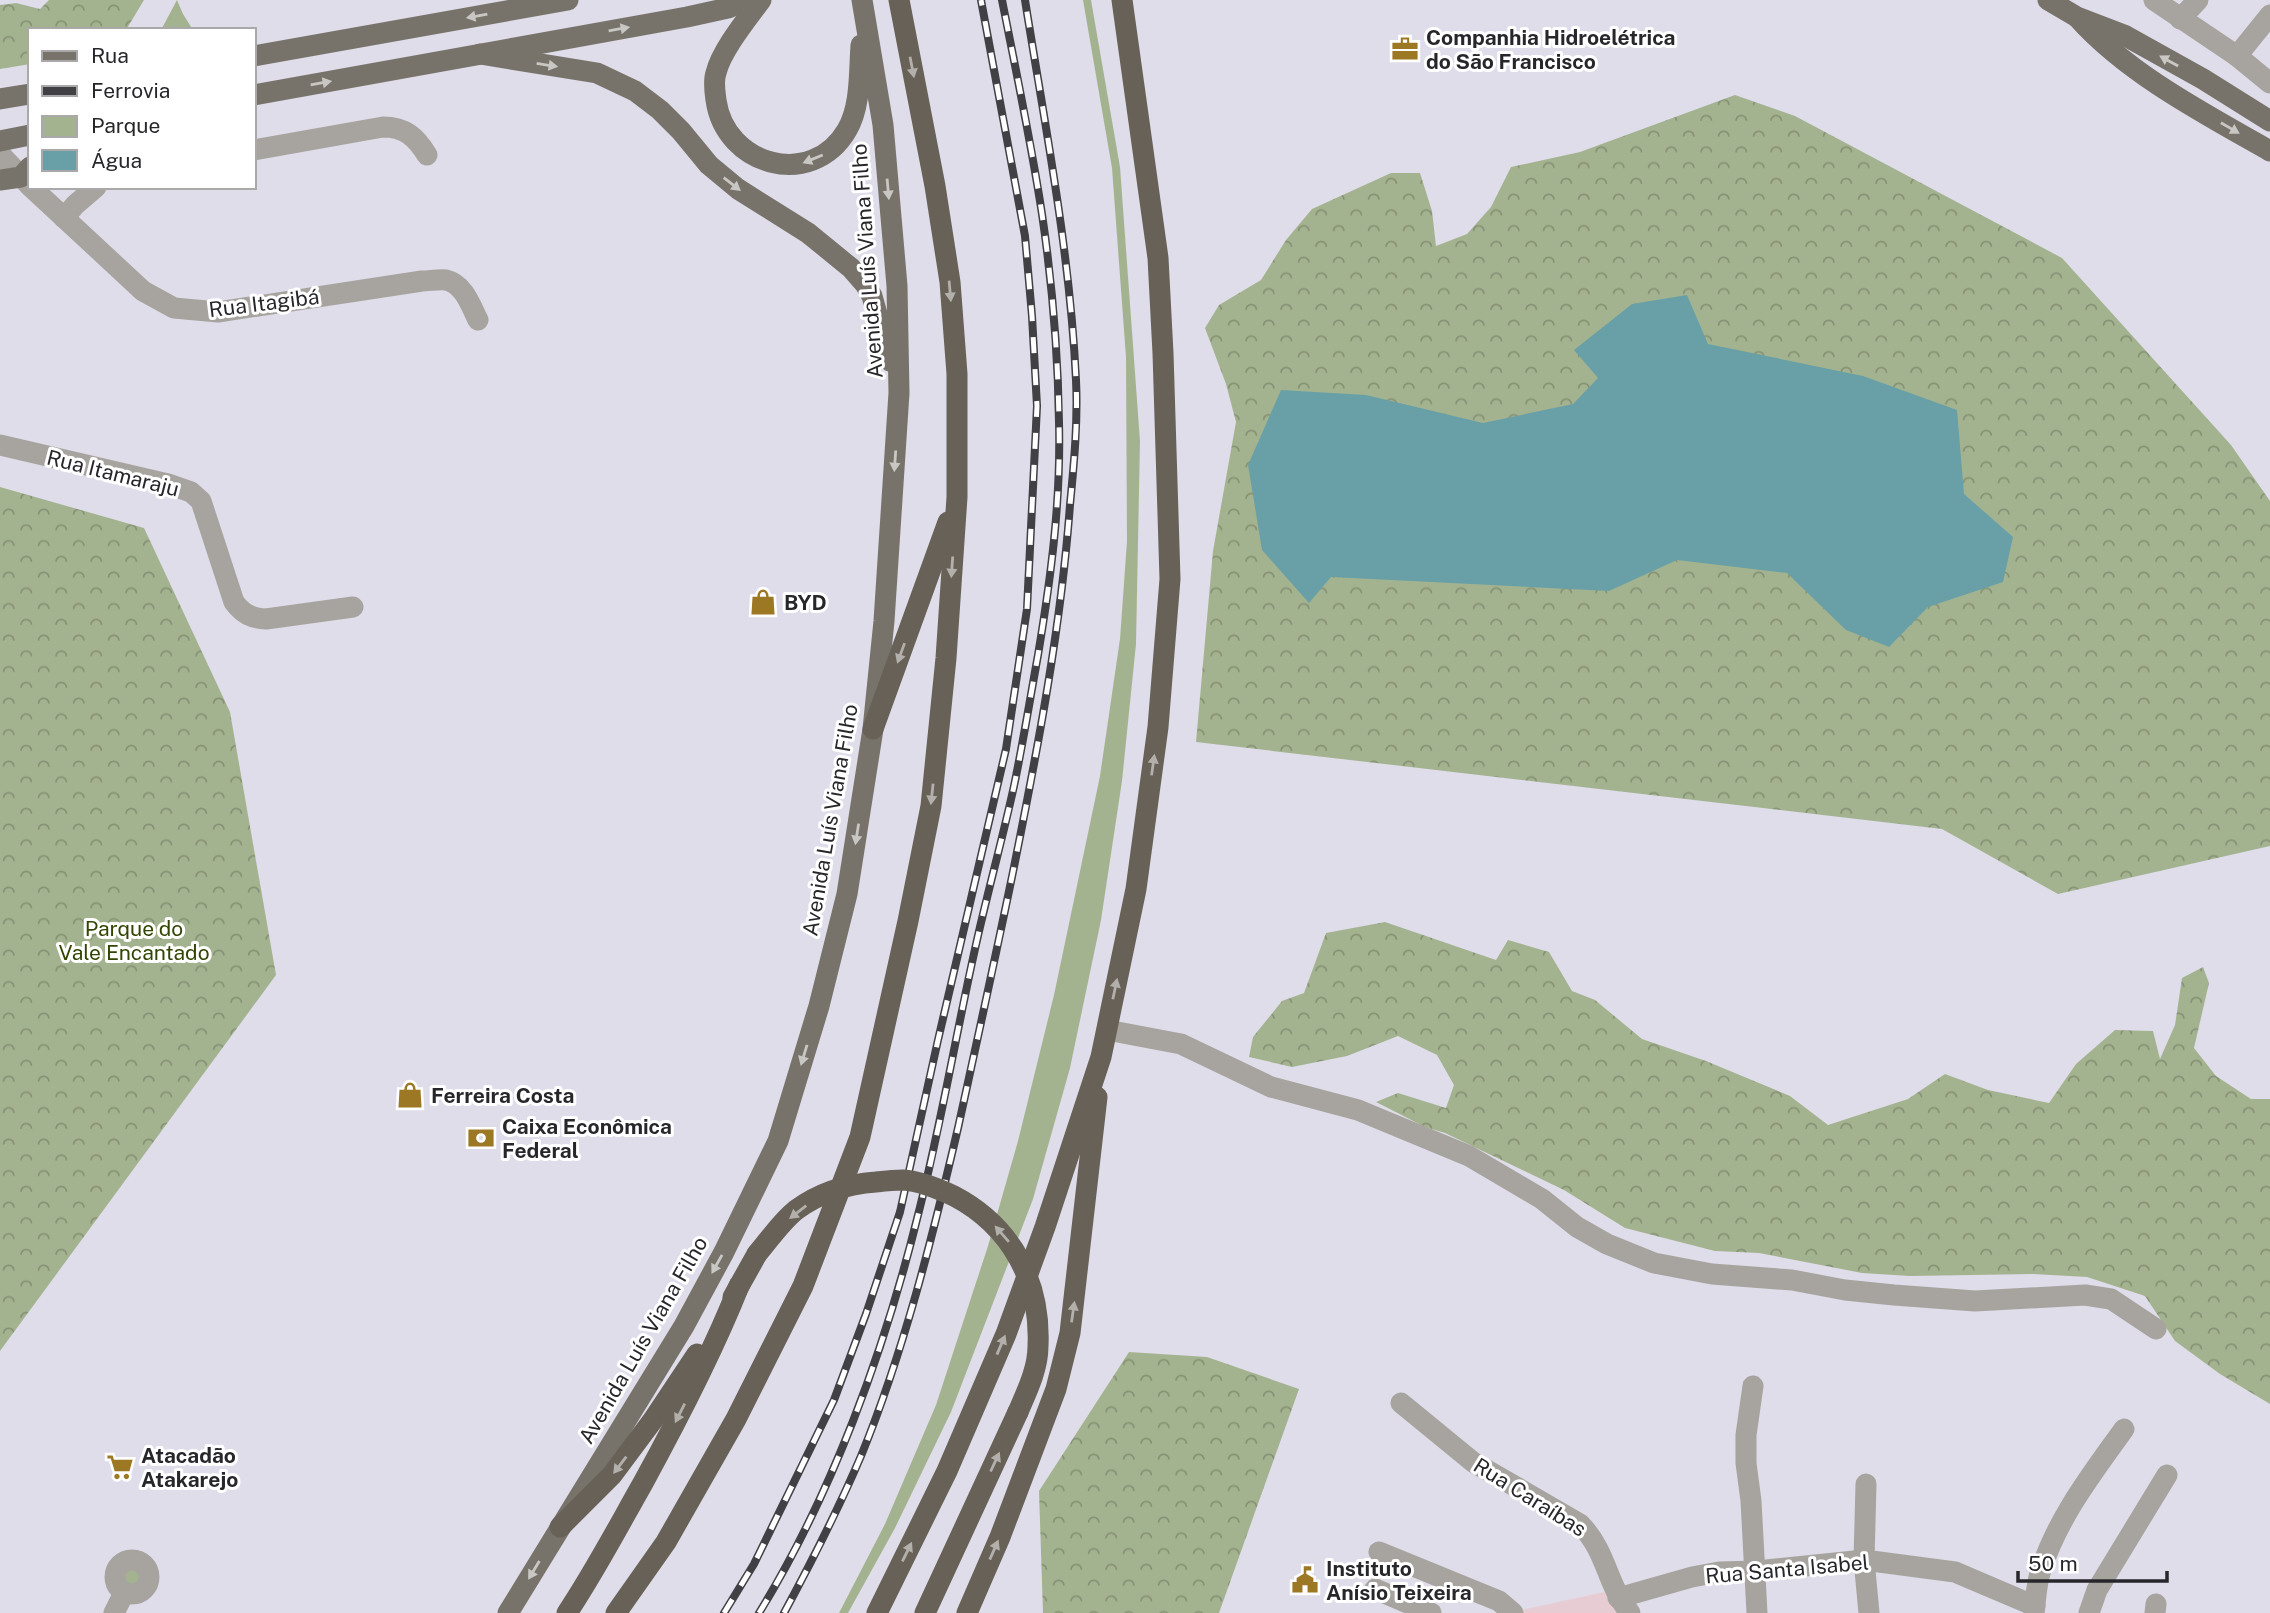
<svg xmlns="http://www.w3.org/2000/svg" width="2270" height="1613" font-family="'Public Sans',sans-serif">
	<defs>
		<pattern id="forest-crowns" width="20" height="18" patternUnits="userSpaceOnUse" patternTransform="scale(1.75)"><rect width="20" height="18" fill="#a4b38f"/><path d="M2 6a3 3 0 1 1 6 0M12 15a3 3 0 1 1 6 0" fill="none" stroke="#869275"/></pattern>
	</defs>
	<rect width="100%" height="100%" fill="#dfddea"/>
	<path fill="#e7cdd3" d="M1604,1592L1622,1613H1523L1522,1610Z"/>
	<g fill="#a4b38f">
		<path d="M177,0L183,14L193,30H161Z"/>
		<path d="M1083,0H1091L1120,167L1140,441L1136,644L1122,781L1101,920L1070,1068L1033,1199L951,1412L895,1528L848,1613H839L885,1524L936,1405L988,1246L1018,1141L1054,995L1100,776L1120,639L1127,541L1126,357L1112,168Z"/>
		<circle cx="135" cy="1580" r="11"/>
	</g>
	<g fill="url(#forest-crowns)">
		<path d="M49,0H144L126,30H30V64L0,69V5L16,3L40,9Z"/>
		<path d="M1735,95L1795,116L2062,258L2231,445L2270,501V846L2058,894L1942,829L1196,742L1213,551L1236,422L1226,384L1205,328L1219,305L1261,280L1286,240L1312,209L1391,173H1420L1432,211L1436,246L1467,234L1491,207L1511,167L1580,152Z"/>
		<path d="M0,487L144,528L230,712L276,975L0,1351Z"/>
		<path d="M1385,922L1496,960L1508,940L1549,952L1572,991L1595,1000L1642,1039L1706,1061L1790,1096L1828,1125L1908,1099L1945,1074L1988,1090L2049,1103L2076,1064L2115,1030L2153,1031L2160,1059L2175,1025L2182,978L2203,967L2209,983L2194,1048L2216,1076L2251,1099H2270V1404L2220,1374L2175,1341L2145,1296L2087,1277L2033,1274L1910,1276L1862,1273L1759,1253L1715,1251L1625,1228L1564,1190L1445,1133L1425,1127L1376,1102L1398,1093L1446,1108L1454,1085L1437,1055L1398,1036L1347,1056L1292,1067L1249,1057L1253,1037L1282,1001L1304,993L1326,933Z"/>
		<path d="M1129,1352L1207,1357L1299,1389L1219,1613H1043L1039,1491Z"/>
	</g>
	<path fill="#69a0a7" d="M1687,295L1708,344L1863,376L1957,410L1964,494L2013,537L2003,582L1928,607L1889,647L1846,630L1787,573L1677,560L1609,591L1331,577L1309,603L1262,550L1248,465L1281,390L1366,395L1483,423L1573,404L1598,378L1574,350L1632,304Z"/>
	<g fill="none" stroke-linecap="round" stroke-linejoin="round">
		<g stroke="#a7a49f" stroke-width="21">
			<path d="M2154,0L2237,56L2270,83"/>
			<path d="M2180,19L2198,0"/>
			<path d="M2237,56L2270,15"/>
			<path d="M254,150L383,127C405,127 416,137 427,155"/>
			<path d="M0,154L30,186"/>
			<path d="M31,187L143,291L174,308L218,312L422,281C429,281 439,279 446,280C464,284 471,306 478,320"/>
			<path d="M64,218L75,205L96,187"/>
			<path d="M0,445L168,484L191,492L201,501L234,602C243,614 251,618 266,619L353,607"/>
			<path d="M1107,1030L1181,1044L1271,1087L1358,1110L1469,1156L1542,1199L1577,1227L1607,1244L1654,1263L1712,1274L1792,1280L1845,1290L1894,1295L1975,1301L2085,1295L2111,1299L2156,1329"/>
			<path d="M1753,1386L1746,1435V1463L1751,1501L1757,1613"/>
			<path d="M1401,1403L1473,1462L1580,1524C1608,1553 1606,1584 1630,1613"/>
			<path d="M1866,1484L1864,1560L1869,1613"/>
			<path d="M1379,1552L1499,1601L1513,1613"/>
			<circle cx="132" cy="1577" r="17"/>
			<path d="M1375,1589L1431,1613"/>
			<path d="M1618,1598L1692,1577L1719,1572L1756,1571L1864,1560L1955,1572L2035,1606"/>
			<path d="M114,1613L124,1593"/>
			<path d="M2034,1613C2036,1599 2036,1584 2041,1570C2058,1517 2092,1474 2124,1429"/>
			<path d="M2089,1613L2097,1590L2167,1475"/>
			<path d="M2155,1613L2156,1604"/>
		</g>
		<g stroke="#78736a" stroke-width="21">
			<path d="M761,0C747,19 721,51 716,73C713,81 715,92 716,100C725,166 812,190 847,130C861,106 859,73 861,45"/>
			<path d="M2048,0L2077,17L2124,35L2203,79L2270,121"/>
			<path d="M2078,18C2128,74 2205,114 2270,151"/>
			<path d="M480,54L597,73L635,91L660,110L681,131L709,165L738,189L808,233L851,268L865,284L872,296L890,361"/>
			<path d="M254,56L568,0"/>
			<path d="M254,95L687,17L728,8L747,0"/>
			<path d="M0,99L30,94"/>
			<path d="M0,141L30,135"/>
			<path d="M0,180L21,177L30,167"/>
			<path d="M508,1613L684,1326L724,1252L778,1141L819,1006L847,894L873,729L884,621L899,393L897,286L883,125L862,0"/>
		</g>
		<g stroke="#676157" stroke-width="21">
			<path d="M873,729L948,522"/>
			<path d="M733,1297L757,1254"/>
			<path d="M560,1527L612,1475L653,1420L697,1354"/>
			<path d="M567,1613C595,1571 618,1527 643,1483C678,1419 712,1354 739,1286"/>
			<path d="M616,1613L666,1542L736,1419L803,1286L860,1137L908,921L931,806L946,658L957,497V374L950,282L935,186L899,0"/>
			<path d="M877,1613L947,1471L1006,1334L1045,1227L1101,1057L1136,889L1158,727L1170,579L1163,353L1158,258L1122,0"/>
			<path d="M925,1613L1018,1412"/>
			<path d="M967,1613L1000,1537L1056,1389L1070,1333L1097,1097"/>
		</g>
		<g stroke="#404045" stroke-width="8">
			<g id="rail">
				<path d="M724,1613L754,1564L834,1400L866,1314L900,1212L938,1040L1006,749L1027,609L1037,406L1032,316L1025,236L981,0"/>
				<path d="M759,1613C831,1496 884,1352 917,1219C940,1130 955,1039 975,949C987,894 1002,841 1014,786C1023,743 1030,699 1038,655C1051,577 1061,501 1059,422C1058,353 1052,282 1042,214C1031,142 1016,71 1002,0"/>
				<path d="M784,1613C812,1561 838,1510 861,1456C904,1351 932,1239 958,1128C977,1041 996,955 1014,867C1038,747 1061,627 1070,505C1074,464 1078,421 1076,380C1070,252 1045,126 1025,0"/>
			</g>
		</g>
		<use href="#rail" stroke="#fff" stroke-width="5" stroke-dasharray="16" stroke-linecap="butt"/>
		<path stroke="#676157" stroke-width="21" d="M757,1254C769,1240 781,1222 796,1210C819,1193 848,1184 876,1182C885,1181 894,1180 903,1180C920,1181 939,1189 954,1196C1011,1226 1041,1281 1038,1346C1038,1369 1027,1391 1018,1412"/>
	</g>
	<defs><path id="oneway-solid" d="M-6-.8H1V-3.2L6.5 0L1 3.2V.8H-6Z" transform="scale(1.75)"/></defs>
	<g fill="#c9c7c3">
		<use href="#oneway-solid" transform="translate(477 16) rotate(170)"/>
		<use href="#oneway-solid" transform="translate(619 29) rotate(-10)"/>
		<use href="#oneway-solid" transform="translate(2169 61) rotate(-151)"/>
		<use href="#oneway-solid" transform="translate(547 65) rotate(9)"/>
		<use href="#oneway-solid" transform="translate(321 83) rotate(-10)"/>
		<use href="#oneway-solid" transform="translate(2230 128) rotate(30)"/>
		<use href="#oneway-solid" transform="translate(813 159) rotate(158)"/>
		<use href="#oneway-solid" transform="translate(732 184) rotate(38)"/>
		<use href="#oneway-solid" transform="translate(888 189) rotate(85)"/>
		<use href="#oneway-solid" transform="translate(895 461) rotate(94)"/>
		<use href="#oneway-solid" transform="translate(857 834) rotate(99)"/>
		<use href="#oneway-solid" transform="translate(804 1055) rotate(107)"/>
		<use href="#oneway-solid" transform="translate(717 1264) rotate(119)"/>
		<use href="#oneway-solid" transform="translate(534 1570) rotate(121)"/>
	</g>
	<g fill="#b3b0ab">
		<use href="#oneway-solid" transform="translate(912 67) rotate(79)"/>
		<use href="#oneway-solid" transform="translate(950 291) rotate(85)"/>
		<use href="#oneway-solid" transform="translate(952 567) rotate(94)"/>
		<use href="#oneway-solid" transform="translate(901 653) rotate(110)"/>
		<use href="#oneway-solid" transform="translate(1153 765) rotate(-82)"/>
		<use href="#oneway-solid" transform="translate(932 794) rotate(96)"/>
		<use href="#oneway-solid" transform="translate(1115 989) rotate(-78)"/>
		<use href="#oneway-solid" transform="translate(798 1212) rotate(142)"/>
		<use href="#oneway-solid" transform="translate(1002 1234) rotate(-131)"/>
		<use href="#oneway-solid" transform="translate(1073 1312) rotate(-82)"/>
		<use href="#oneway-solid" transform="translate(1001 1345) rotate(-67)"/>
		<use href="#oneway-solid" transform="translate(680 1413) rotate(117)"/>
		<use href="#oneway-solid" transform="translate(995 1462) rotate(-65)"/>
		<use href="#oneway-solid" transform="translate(620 1465) rotate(127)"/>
		<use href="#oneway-solid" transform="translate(994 1550) rotate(-66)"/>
		<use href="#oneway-solid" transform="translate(907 1552) rotate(-64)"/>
	</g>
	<defs>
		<g id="office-bare" transform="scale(2.1)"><path d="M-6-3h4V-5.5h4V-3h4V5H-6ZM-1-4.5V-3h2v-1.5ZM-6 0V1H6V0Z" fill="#9d7824" stroke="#fff" stroke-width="2.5" paint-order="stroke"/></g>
		<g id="shop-bare" transform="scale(2.1)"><path d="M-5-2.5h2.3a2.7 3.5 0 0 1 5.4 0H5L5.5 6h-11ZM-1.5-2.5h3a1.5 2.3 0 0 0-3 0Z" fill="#9d7824" stroke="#fff" stroke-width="2.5" paint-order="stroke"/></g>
		<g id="bank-bare" transform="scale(2.1)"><path d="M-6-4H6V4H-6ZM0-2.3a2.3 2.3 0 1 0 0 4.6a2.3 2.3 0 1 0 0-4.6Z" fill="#9d7824" stroke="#fff" stroke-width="2.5" paint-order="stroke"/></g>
		<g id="supermarket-bare" transform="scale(2.1)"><path d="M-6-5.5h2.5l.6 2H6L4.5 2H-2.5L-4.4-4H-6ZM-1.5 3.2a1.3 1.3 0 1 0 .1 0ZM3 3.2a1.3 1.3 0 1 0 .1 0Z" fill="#9d7824" stroke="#fff" stroke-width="2.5" paint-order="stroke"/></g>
		<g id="civic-bare" transform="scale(2.1)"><path d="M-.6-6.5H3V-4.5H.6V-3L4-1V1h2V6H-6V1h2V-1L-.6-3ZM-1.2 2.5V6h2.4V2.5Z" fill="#9d7824" stroke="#fff" stroke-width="2.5" paint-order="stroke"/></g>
	</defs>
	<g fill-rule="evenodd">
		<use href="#office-bare" x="1405" y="49"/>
		<use href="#shop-bare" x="763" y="602"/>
		<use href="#shop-bare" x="410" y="1095"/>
		<use href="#bank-bare" x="481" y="1138"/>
		<use href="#supermarket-bare" x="120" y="1467"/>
		<use href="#civic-bare" x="1305" y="1580"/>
	</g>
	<g text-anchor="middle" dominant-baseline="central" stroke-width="6" stroke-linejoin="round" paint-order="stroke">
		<g font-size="21" font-weight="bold" fill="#27272b" stroke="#fff" text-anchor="start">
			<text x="1426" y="37">Companhia Hidroelétrica<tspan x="1426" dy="24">do São Francisco</tspan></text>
			<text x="784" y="602">BYD</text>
			<text x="431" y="1095">Ferreira Costa</text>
			<text x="502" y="1126">Caixa Econômica<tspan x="502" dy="24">Federal</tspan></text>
			<text x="141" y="1455">Atacadão<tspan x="141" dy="24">Atakarejo</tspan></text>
			<text x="1326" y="1568">Instituto<tspan x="1326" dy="24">Anísio Teixeira</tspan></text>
		</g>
		<g font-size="21" fill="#27272b" stroke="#fff">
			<text transform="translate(867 261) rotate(-94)">Avenida Luís Viana Filho</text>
			<text transform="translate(264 303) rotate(-7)">Rua Itagibá</text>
			<text transform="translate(113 473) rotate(14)">Rua Itamaraju</text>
			<text transform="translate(830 820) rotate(-80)">Avenida Luís Viana Filho</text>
			<text transform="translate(643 1340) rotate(-60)">Avenida Luís Viana Filho</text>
			<text transform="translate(1530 1497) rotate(32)">Rua Caraíbas</text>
			<text transform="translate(1787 1569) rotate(-5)">Rua Santa Isabel</text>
		</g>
		<g font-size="21" fill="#324503" stroke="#fff">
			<text x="134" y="928">Parque do<tspan x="134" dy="24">Vale Encantado</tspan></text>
		</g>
	</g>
	<rect x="28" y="28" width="228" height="161" fill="#ffffff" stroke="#a9a9aa" stroke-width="2"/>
	<rect x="42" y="51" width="35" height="10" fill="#78736a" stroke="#a9a9aa" stroke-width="2"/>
	<text x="91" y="63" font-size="21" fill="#27272b">Rua</text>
	<rect x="42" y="86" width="35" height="10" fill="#404045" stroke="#a9a9aa" stroke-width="2"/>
	<text x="91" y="98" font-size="21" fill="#27272b">Ferrovia</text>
	<rect x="42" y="116" width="35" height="21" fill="#a4b38f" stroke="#a9a9aa" stroke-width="2"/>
	<text x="91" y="133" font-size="21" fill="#27272b">Parque</text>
	<rect x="42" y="150" width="35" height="21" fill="#69a0a7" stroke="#a9a9aa" stroke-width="2"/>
	<text x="91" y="168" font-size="21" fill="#27272b">Água</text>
	<path d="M2018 1571v10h149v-10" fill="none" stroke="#27272b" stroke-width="3.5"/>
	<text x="2028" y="1571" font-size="21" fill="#27272b" stroke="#ffffff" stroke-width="5" paint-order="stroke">50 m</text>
</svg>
